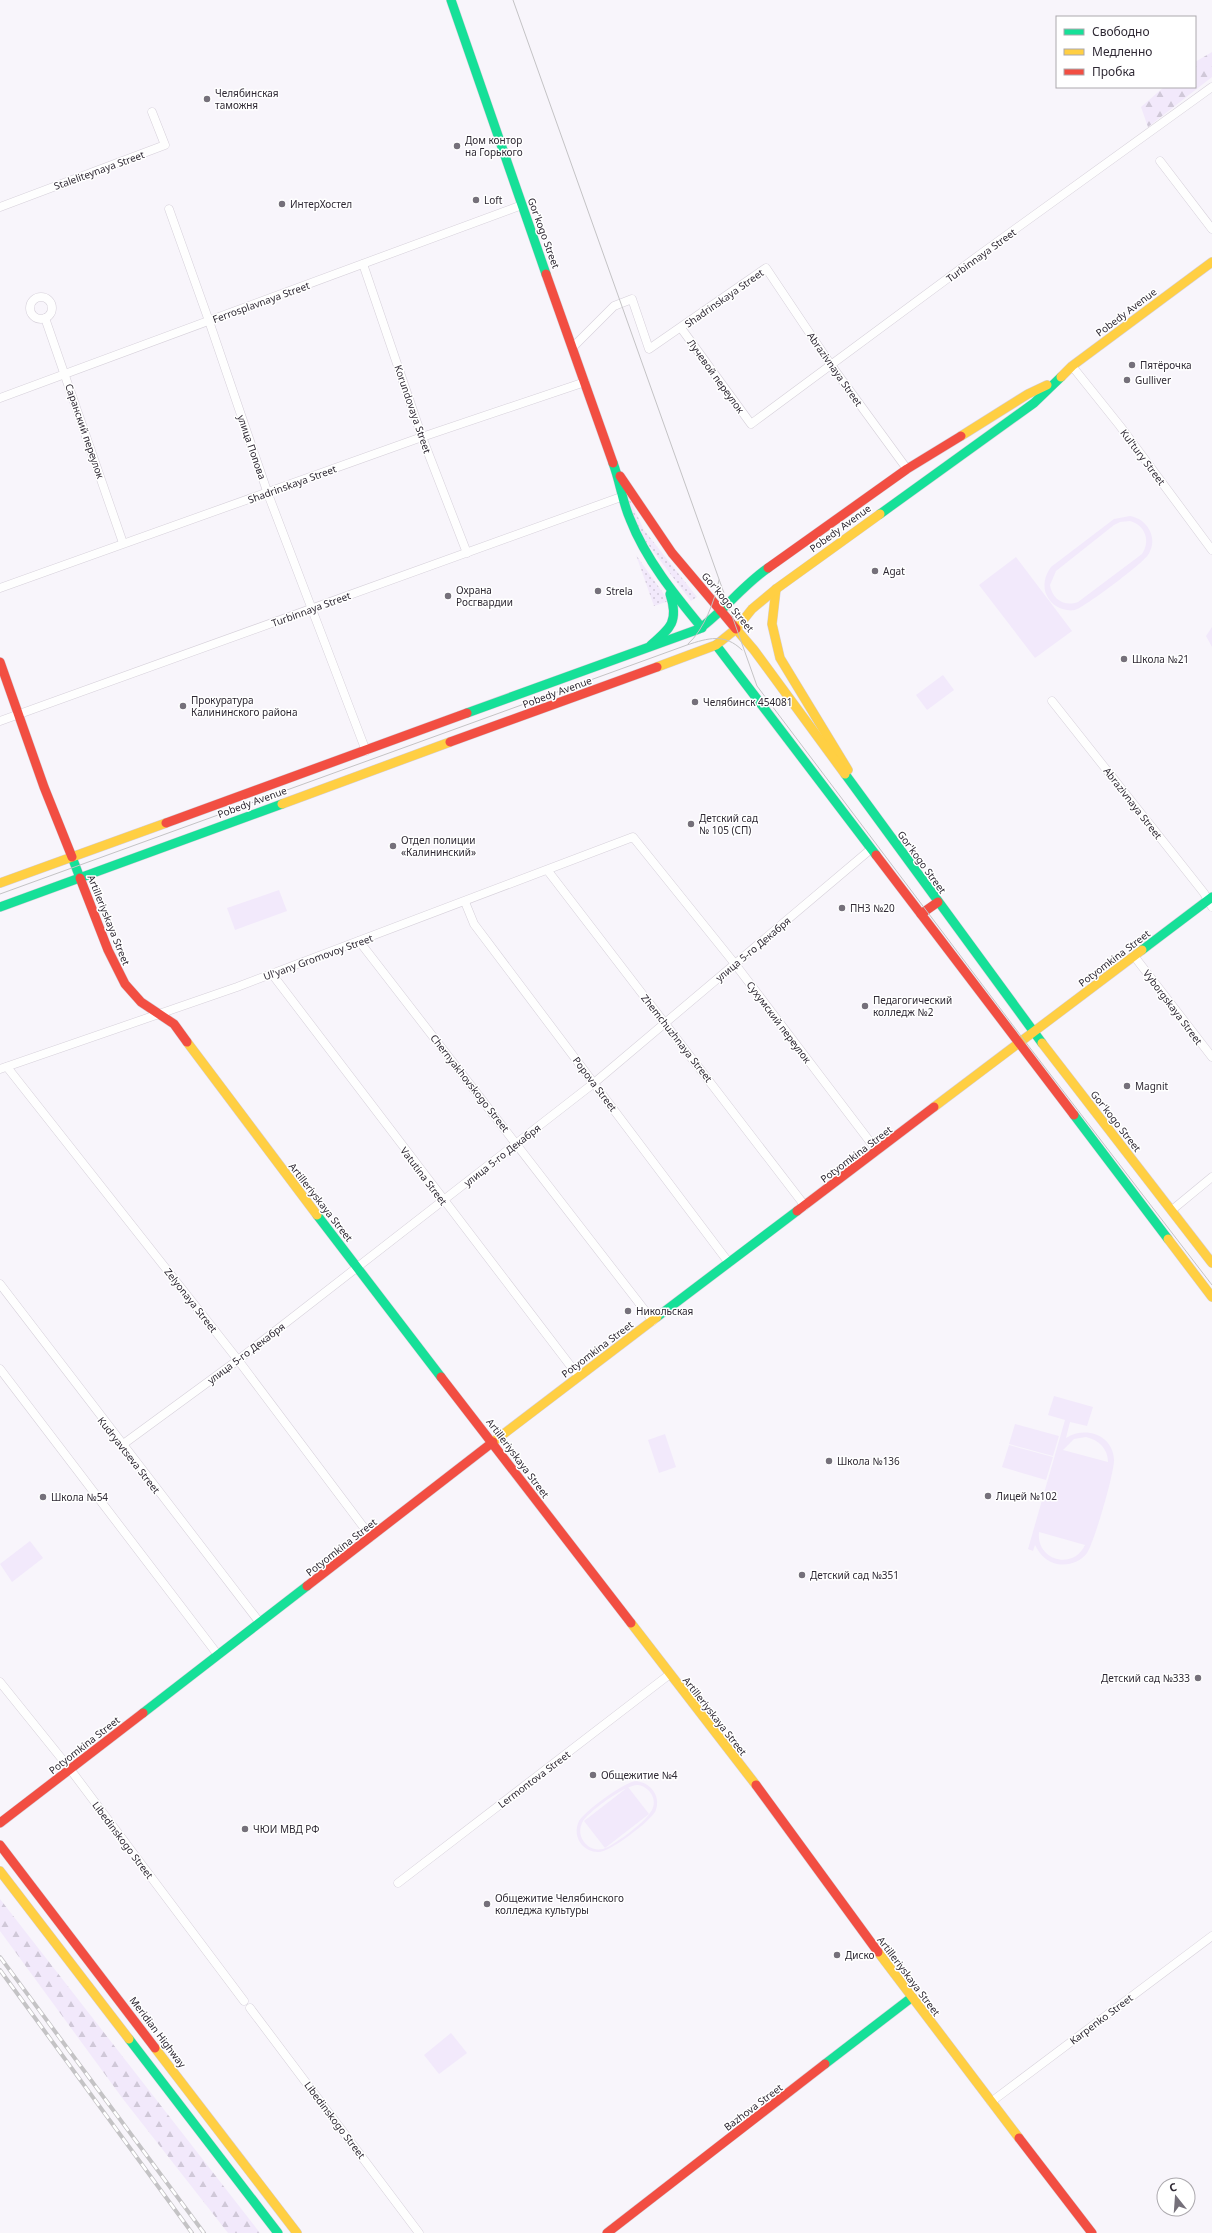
<svg xmlns="http://www.w3.org/2000/svg" width="1212" height="2233" font-family="'Noto Sans',sans-serif">
	<defs>
		<pattern id="green-dots" width="8" height="8" patternUnits="userSpaceOnUse"><rect width="8" height="8" fill="#f2e9fb"/><path d="M2 2h.1M6 6h.1" fill="none" stroke="#d0c8d8" stroke-width="1.8" stroke-linecap="round"/></pattern>
		<pattern id="forest-firs" width="22" height="20" patternUnits="userSpaceOnUse"><rect width="22" height="20" fill="#f2e9fb"/><path d="M5 1l3.5 6h-7zM16 11l3.5 6h-7z" fill="#d0c8d8"/></pattern>
	</defs>
	<rect width="100%" height="100%" fill="#f8f5fb"/>
	<g fill="url(#green-dots)">
		<path d="M624,487L644,530L697,597L691,601L640,534Z"/>
		<path d="M636,555L668,600L666,602L654,606Z"/>
	</g>
	<g fill="url(#forest-firs)">
		<path d="M1212,52V77L1148,127L1141,107L1164,87H1195V62Z"/>
		<path d="M0,1899L260,2233H228L123,2099L0,1931Z"/>
	</g>
	<g fill="#f2e9fb" fill-rule="evenodd">
		<path d="M1130,516C1148,519 1159,539 1148,555C1142,564 1085,607 1075,610C1064,612 1052,606 1047,596C1042,586 1045,575 1051,567L1114,519ZM1130,521C1145,525 1151,541 1142,554L1078,602C1064,607 1052,599 1050,585L1056,571L1114,525L1120,522Z"/>
		<path d="M1016,557L1072,631L1035,658L979,585Z"/>
		<path d="M1212,627V647L1206,636Z"/>
		<path d="M943,675L954,690L927,710L916,695Z"/>
		<path d="M279,890L287,911L235,930L227,908Z"/>
		<path d="M1054,1396L1093,1407L1087,1426L1070,1422L1066,1438C1085,1426 1112,1434 1114,1459C1115,1471 1094,1543 1087,1553C1080,1562 1069,1566 1057,1564C1047,1562 1040,1555 1035,1545L1033,1551L1028,1549L1065,1420L1048,1415ZM1086,1437C1099,1440 1108,1449 1108,1462L1063,1450L1074,1439ZM1039,1532L1085,1545C1073,1571 1036,1560 1039,1532Z"/>
		<path d="M1015,1424L1059,1436L1053,1456L1009,1444Z"/>
		<path d="M665,1434L676,1467L659,1473L648,1440Z"/>
		<path d="M1009,1445L1053,1457L1046,1480L1002,1467Z"/>
		<path d="M30,1541L43,1558L12,1582L0,1564Z"/>
		<path d="M636,1781C643,1782 650,1785 654,1792C658,1798 658,1806 655,1812C649,1822 609,1853 598,1852C591,1852 586,1849 582,1845C576,1838 575,1829 579,1821C585,1811 624,1782 636,1781ZM638,1785C651,1787 659,1802 650,1813C645,1822 612,1847 603,1849C597,1850 592,1849 588,1846C581,1840 578,1832 582,1823C586,1813 626,1784 638,1785Z"/>
		<path d="M628,1787L649,1814L605,1848L584,1821Z"/>
		<path d="M451,2033L467,2053L439,2074L424,2055Z"/>
	</g>
	<g fill="none" stroke-linecap="round" stroke-linejoin="round">
		<g stroke="#d6d0da" stroke-width="9">
			<g id="street">
				<path d="M1160,161L1212,229"/>
				<path d="M0,207L165,145L152,112"/>
				<path d="M169,209L209,321L268,494L366,751"/>
				<path d="M363,264L422,437L467,553"/>
				<circle cx="41" cy="308" r="11"/>
				<path d="M45,318L123,543"/>
				<path d="M681,328L751,424L982,253L1212,87"/>
				<path d="M573,347L614,306L632,299L649,349L766,268L831,365L907,469"/>
				<path d="M1072,366L1120,426L1212,550"/>
				<path d="M0,398L522,205"/>
				<path d="M0,588L422,437L585,382"/>
				<path d="M1052,701L1204,893L1212,907"/>
				<path d="M0,721L621,497"/>
				<path d="M548,871L805,1206"/>
				<path d="M465,902L474,924L729,1263"/>
				<path d="M359,941L653,1321"/>
				<path d="M1134,956L1212,1057"/>
				<path d="M272,974L579,1377"/>
				<path d="M7,1067L238,1360L371,1537"/>
				<path d="M0,1069L237,987L633,837L735,964L877,1151"/>
				<path d="M1172,1210L1212,1177"/>
				<path d="M0,1284L260,1623"/>
				<path d="M0,1369L218,1655"/>
				<path d="M122,1445L238,1360L594,1083L871,849"/>
				<path d="M0,1682L70,1769L244,2001"/>
				<path d="M398,1883L670,1674"/>
				<path d="M250,2008L419,2233"/>
				<path d="M991,2102L1212,1936"/>
			</g>
		</g>
		<g stroke="#d6d0da" stroke-width="10">
			<g id="fast">
				<path d="M451,0L546,274"/>
				<path d="M613,463C620,481 622,501 630,519C646,560 674,594 702,628"/>
				<path d="M880,514L1034,403L1061,377"/>
				<path d="M651,645C671,628 679,621 670,594"/>
				<path d="M716,645L876,855"/>
				<path d="M467,713L699,629C724,611 742,586 768,568"/>
				<path d="M845,774L1042,1043"/>
				<path d="M72,857L80,878"/>
				<path d="M0,907L282,804"/>
				<path d="M1142,950L1212,897"/>
				<path d="M1074,1115L1168,1239"/>
				<path d="M317,1215L441,1377"/>
				<path d="M657,1317L797,1211"/>
				<path d="M143,1713L307,1586"/>
				<path d="M129,2039L278,2233"/>
				<path d="M825,2064L911,1998"/>
			</g>
		</g>
		<g stroke="#d6d0da" stroke-width="10">
			<g id="slow">
				<path d="M1061,377L1072,366L1212,262"/>
				<path d="M961,436L1028,394L1047,385"/>
				<path d="M776,589L772,624L780,658L848,770"/>
				<path d="M736,629L754,650L845,774"/>
				<path d="M657,667L716,645L736,629L752,609L776,589L880,514"/>
				<path d="M282,804L450,742"/>
				<path d="M0,883L166,823"/>
				<path d="M187,1042L317,1215"/>
				<path d="M1042,1043L1212,1263"/>
				<path d="M934,1107L1142,950"/>
				<path d="M1168,1239L1212,1297"/>
				<path d="M493,1442L657,1317"/>
				<path d="M631,1623L756,1785"/>
				<path d="M0,1871L129,2039"/>
				<path d="M878,1952L1019,2138"/>
				<path d="M155,2048L297,2233"/>
			</g>
		</g>
		<g stroke="#d6d0da" stroke-width="10">
			<g id="jam">
				<path d="M546,274L613,463"/>
				<path d="M620,476L672,553L721,611"/>
				<path d="M768,568L907,469L961,436"/>
				<path d="M721,611L736,629"/>
				<path d="M0,662L44,787L72,857"/>
				<path d="M450,742L657,667"/>
				<path d="M166,823L467,713"/>
				<path d="M876,855L1074,1115"/>
				<path d="M80,878L108,950L125,984L141,1002L174,1024L187,1042"/>
				<path d="M921,914L938,902"/>
				<path d="M797,1211L934,1107"/>
				<path d="M441,1377L631,1623"/>
				<path d="M307,1586L493,1442"/>
				<path d="M756,1785L878,1952"/>
				<path d="M0,1823L143,1713"/>
				<path d="M0,1845L155,2048"/>
				<path d="M1019,2138L1092,2233"/>
				<path d="M607,2233L825,2064"/>
			</g>
		</g>
		<use href="#street" stroke="#fefefe" stroke-width="8"/>
		<use href="#fast" stroke="#16e098" stroke-width="9"/>
		<use href="#slow" stroke="#ffcf43" stroke-width="9"/>
		<use href="#jam" stroke="#f24e42" stroke-width="9"/>
		<g stroke="#c4c3c5" stroke-width="1">
			<path d="M513,0L757,686L1024,1040L1212,1285"/>
			<path d="M688,644C704,630 715,600 719,580"/>
			<path d="M0,894L687,645C708,638 725,633 742,650"/>
		</g>
		<g stroke="#c4c3c5" stroke-width="4">
			<g id="rail">
				<path d="M0,1957L204,2233"/>
				<path d="M0,1970L192,2233"/>
			</g>
		</g>
		<use href="#rail" stroke="#fff" stroke-width="2.5" stroke-dasharray="8" stroke-linecap="butt"/>
	</g>
	<g fill="#75707a" stroke="#fff" stroke-width="1.5">
		<circle cx="207" cy="99" r="4"/>
		<circle cx="457" cy="146" r="4"/>
		<circle cx="476" cy="200" r="4"/>
		<circle cx="282" cy="204" r="4"/>
		<circle cx="1132" cy="365" r="4"/>
		<circle cx="1127" cy="380" r="4"/>
		<circle cx="875" cy="571" r="4"/>
		<circle cx="598" cy="591" r="4"/>
		<circle cx="448" cy="596" r="4"/>
		<circle cx="1124" cy="659" r="4"/>
		<circle cx="695" cy="702" r="4"/>
		<circle cx="183" cy="706" r="4"/>
		<circle cx="691" cy="824" r="4"/>
		<circle cx="393" cy="846" r="4"/>
		<circle cx="842" cy="908" r="4"/>
		<circle cx="865" cy="1006" r="4"/>
		<circle cx="1127" cy="1086" r="4"/>
		<circle cx="628" cy="1311" r="4"/>
		<circle cx="829" cy="1461" r="4"/>
		<circle cx="988" cy="1496" r="4"/>
		<circle cx="43" cy="1497" r="4"/>
		<circle cx="802" cy="1575" r="4"/>
		<circle cx="1198" cy="1678" r="4"/>
		<circle cx="593" cy="1775" r="4"/>
		<circle cx="245" cy="1829" r="4"/>
		<circle cx="487" cy="1904" r="4"/>
		<circle cx="837" cy="1955" r="4"/>
	</g>
	<g text-anchor="middle" dominant-baseline="central" stroke-width="3" stroke-linejoin="round" paint-order="stroke">
		<g font-size="10" fill="#2f2934" stroke="#fff" text-anchor="start">
			<text x="215" y="93">Челябинская<tspan x="215" dy="12">таможня</tspan></text>
			<text x="465" y="140">Дом контор<tspan x="465" dy="12">на Горького</tspan></text>
			<text x="484" y="200">Loft</text>
			<text x="290" y="204">ИнтерХостел</text>
			<text x="1140" y="365">Пятёрочка</text>
			<text x="1135" y="380">Gulliver</text>
			<text x="883" y="571">Agat</text>
			<text x="456" y="590">Охрана<tspan x="456" dy="12">Росгвардии</tspan></text>
			<text x="606" y="591">Strela</text>
			<text x="1132" y="659">Школа №21</text>
			<text x="191" y="700">Прокуратура<tspan x="191" dy="12">Калининского района</tspan></text>
			<text x="703" y="702">Челябинск 454081</text>
			<text x="699" y="818">Детский сад<tspan x="699" dy="12">№ 105 (СП)</tspan></text>
			<text x="401" y="840">Отдел полиции<tspan x="401" dy="12">«Калининский»</tspan></text>
			<text x="850" y="908">ПНЗ №20</text>
			<text x="873" y="1000">Педагогический<tspan x="873" dy="12">колледж №2</tspan></text>
			<text x="1135" y="1086">Magnit</text>
			<text x="636" y="1311">Никольская</text>
			<text x="837" y="1461">Школа №136</text>
			<text x="996" y="1496">Лицей №102</text>
			<text x="51" y="1497">Школа №54</text>
			<text x="810" y="1575">Детский сад №351</text>
			<text x="1190" y="1678" text-anchor="end">Детский сад №333</text>
			<text x="601" y="1775">Общежитие №4</text>
			<text x="253" y="1829">ЧЮИ МВД РФ</text>
			<text x="495" y="1898">Общежитие Челябинского<tspan x="495" dy="12">колледжа культуры</tspan></text>
			<text x="845" y="1955">Диско</text>
		</g>
		<g font-size="10" fill="#2f2934" stroke="#fff">
			<text transform="translate(99 170) rotate(-20)">Staleliteynaya Street</text>
			<text transform="translate(544 233) rotate(70)">Gor'kogo Street</text>
			<text transform="translate(981 255) rotate(-36)">Turbinnaya Street</text>
			<text transform="translate(724 298) rotate(-35)">Shadrinskaya Street</text>
			<text transform="translate(261 302) rotate(-20)">Ferrosplavnaya Street</text>
			<text transform="translate(1126 312) rotate(-37)">Pobedy Avenue</text>
			<text transform="translate(835 369) rotate(55)">Abrazivnaya Street</text>
			<text transform="translate(716 376) rotate(54)">Лучевой переулок</text>
			<text transform="translate(413 409) rotate(71)">Korundovaya Street</text>
			<text transform="translate(85 431) rotate(71)">Саранский переулок</text>
			<text transform="translate(252 447) rotate(71)">улица Попова</text>
			<text transform="translate(1143 457) rotate(53)">Kul'tury Street</text>
			<text transform="translate(292 484) rotate(-20)">Shadrinskaya Street</text>
			<text transform="translate(840 528) rotate(-36)">Pobedy Avenue</text>
			<text transform="translate(728 602) rotate(50)">Gor'kogo Street</text>
			<text transform="translate(311 609) rotate(-20)">Turbinnaya Street</text>
			<text transform="translate(557 692) rotate(-20)">Pobedy Avenue</text>
			<text transform="translate(252 802) rotate(-20)">Pobedy Avenue</text>
			<text transform="translate(1133 803) rotate(52)">Abrazivnaya Street</text>
			<text transform="translate(922 862) rotate(54)">Gor'kogo Street</text>
			<text transform="translate(109 920) rotate(68)">Artilleriyskaya Street</text>
			<text transform="translate(753 949) rotate(-40)">улица 5-го Декабря</text>
			<text transform="translate(318 957) rotate(-20)">Ul'yany Gromovoy Street</text>
			<text transform="translate(1114 958) rotate(-37)">Potyomkina Street</text>
			<text transform="translate(1173 1007) rotate(53)">Vyborgskaya Street</text>
			<text transform="translate(779 1022) rotate(53)">Сухумский переулок</text>
			<text transform="translate(677 1038) rotate(52)">Zhemchuzhnaya Street</text>
			<text transform="translate(470 1083) rotate(52)">Chernyakhovskogo Street</text>
			<text transform="translate(595 1084) rotate(53)">Popova Street</text>
			<text transform="translate(1116 1121) rotate(52)">Gor'kogo Street</text>
			<text transform="translate(856 1154) rotate(-37)">Potyomkina Street</text>
			<text transform="translate(502 1155) rotate(-38)">улица 5-го Декабря</text>
			<text transform="translate(424 1176) rotate(53)">Vatutina Street</text>
			<text transform="translate(321 1202) rotate(52)">Artilleriyskaya Street</text>
			<text transform="translate(191 1300) rotate(52)">Zelyonaya Street</text>
			<text transform="translate(597 1349) rotate(-37)">Potyomkina Street</text>
			<text transform="translate(246 1353) rotate(-37)">улица 5-го Декабря</text>
			<text transform="translate(129 1455) rotate(52)">Kudryavtseva Street</text>
			<text transform="translate(518 1458) rotate(53)">Artilleriyskaya Street</text>
			<text transform="translate(341 1547) rotate(-38)">Potyomkina Street</text>
			<text transform="translate(715 1716) rotate(52)">Artilleriyskaya Street</text>
			<text transform="translate(84 1745) rotate(-38)">Potyomkina Street</text>
			<text transform="translate(534 1779) rotate(-37)">Lermontova Street</text>
			<text transform="translate(123 1840) rotate(53)">Libedinskogo Street</text>
			<text transform="translate(909 1976) rotate(53)">Artilleriyskaya Street</text>
			<text transform="translate(1101 2019) rotate(-37)">Karpenko Street</text>
			<text transform="translate(158 2032) rotate(53)">Meridian Highway</text>
			<text transform="translate(753 2107) rotate(-37)">Bazhova Street</text>
			<text transform="translate(335 2120) rotate(53)">Libedinskogo Street</text>
		</g>
	</g>
	<rect x="1056" y="16" width="140" height="72" fill="#ffffff" stroke="#aca9ae"/>
	<rect x="1064" y="29" width="20" height="6" fill="#16e098" stroke="#aca9ae"/>
	<text x="1092" y="36" font-size="12" fill="#2f2934">Свободно</text>
	<rect x="1064" y="49" width="20" height="6" fill="#ffcf43" stroke="#aca9ae"/>
	<text x="1092" y="56" font-size="12" fill="#2f2934">Медленно</text>
	<rect x="1064" y="69" width="20" height="6" fill="#f24e42" stroke="#aca9ae"/>
	<text x="1092" y="76" font-size="12" fill="#2f2934">Пробка</text>
	<g transform="translate(1176 2197) rotate(343)"><circle r="19" fill="#ffffff" stroke="#aca9ae"/>
	<path d="M0-3L7 15L0 10L-7 15Z" fill="#75707a"/>
	<text y="-6" font-size="11" font-weight="bold" text-anchor="middle" fill="#2f2934">С</text>
	</g>
</svg>
